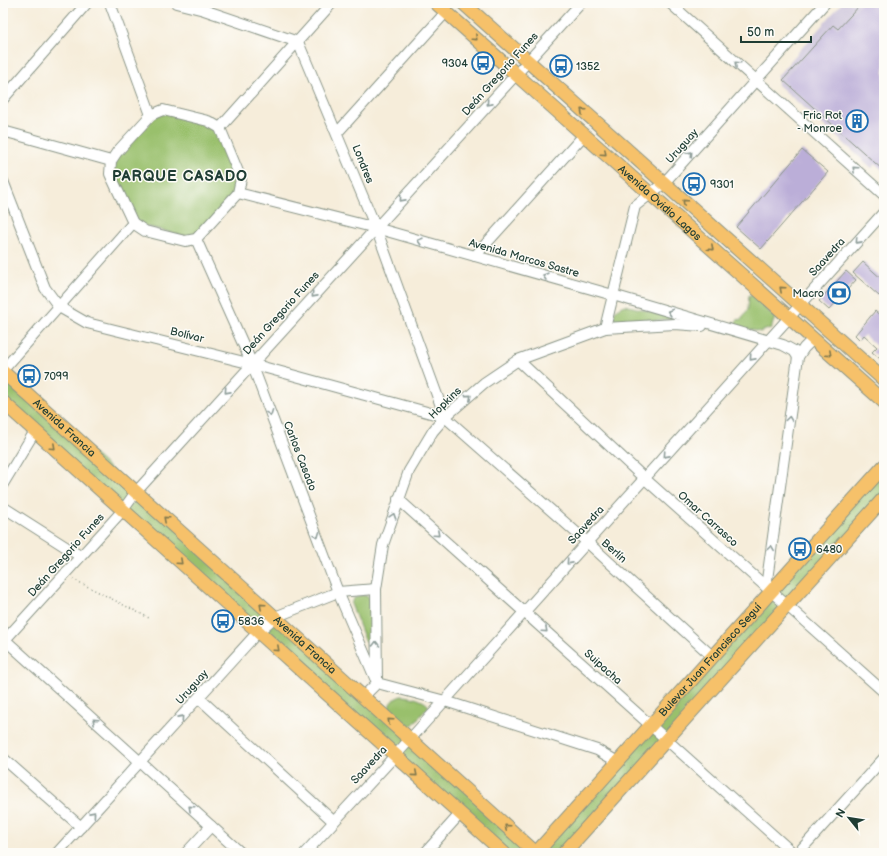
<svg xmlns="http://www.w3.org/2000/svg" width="887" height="856" font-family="'Balsamiq Sans',sans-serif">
	<rect width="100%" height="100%" fill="#fdfcf7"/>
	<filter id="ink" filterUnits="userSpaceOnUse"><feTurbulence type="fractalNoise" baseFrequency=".025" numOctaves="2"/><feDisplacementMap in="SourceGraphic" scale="8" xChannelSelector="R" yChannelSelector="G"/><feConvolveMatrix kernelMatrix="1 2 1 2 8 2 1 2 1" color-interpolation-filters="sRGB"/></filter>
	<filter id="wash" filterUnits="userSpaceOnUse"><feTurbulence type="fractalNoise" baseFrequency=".012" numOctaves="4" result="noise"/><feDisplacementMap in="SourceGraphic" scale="16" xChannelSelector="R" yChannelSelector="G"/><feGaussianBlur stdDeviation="0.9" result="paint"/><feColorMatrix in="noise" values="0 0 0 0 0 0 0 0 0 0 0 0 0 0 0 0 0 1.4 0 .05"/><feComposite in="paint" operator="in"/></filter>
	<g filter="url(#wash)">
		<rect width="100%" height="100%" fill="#f6edda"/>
		<path fill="#c8bfd8" d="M842,3H884V171L876,164L872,168L778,85L777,76Z"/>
		<g fill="#99c06c" stroke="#5c7e50">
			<path d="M163,110L220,128L241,179L238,193L196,239L133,223L111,161Z"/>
			<path d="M749,295H753L775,318L771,328L760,332L737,326L735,324L737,320L742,319L748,309Z"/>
			<path d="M625,305L672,317L673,319L619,323C609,317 616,307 625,305Z"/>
			<path d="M3,372L536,853L884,466V498L564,853H504L3,402Z"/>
			<path d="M360,595L367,596L371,599V633L374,653H370L351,604L353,599Z"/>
			<path d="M401,696C410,696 423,699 429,706L410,728L406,729C396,719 377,705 401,696Z"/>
		</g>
		<g id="blocks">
			<g fill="#bbaed8">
				<path d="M862,3H884V171L783,80L833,25L838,29Z"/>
				<path d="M802,150L828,172L761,249L736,227Z"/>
				<path d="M863,262L884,281V290L879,296L853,273Z"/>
				<path d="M846,271L856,280L829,310L819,301Z"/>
				<path d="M875,311L884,319V362L872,352L877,347L864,335L860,340L855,335Z"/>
			</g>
		</g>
	</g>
	<g filter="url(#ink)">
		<use href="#blocks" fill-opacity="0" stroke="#8a9587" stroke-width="1"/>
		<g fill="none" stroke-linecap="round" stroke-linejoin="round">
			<g stroke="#8a9587" stroke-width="12">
				<g id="minor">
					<path d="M110,3L151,115"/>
					<path d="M176,3L204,10L298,42L376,228L445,417"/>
					<path d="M670,3L884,195"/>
					<path d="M3,99L87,3"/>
					<path d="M163,110L208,121L220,128L241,179L238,193L196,239L185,241L145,231L133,223L110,174L111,161L117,152L151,115Z"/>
					<path d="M220,128L332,3"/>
					<path d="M3,131L111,161"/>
					<path d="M337,133L446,12"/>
					<path d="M3,181L45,288L59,307L87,323L252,364L445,417L587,542L713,657"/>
					<path d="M238,193L376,228L613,295L783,345L794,351L798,357"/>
					<path d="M196,239L252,364L338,592L375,678"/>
					<path d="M475,256L584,135"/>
					<path d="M605,328L635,206L664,183L825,3"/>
					<path d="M518,360L644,478L884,692"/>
					<path d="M3,370L133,223"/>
					<path d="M3,484L35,431"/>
					<path d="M398,499L793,853"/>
					<path d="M3,507L80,556"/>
					<path d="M766,587L798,357L804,348L813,339"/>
					<path d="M3,638L241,853"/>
					<path d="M3,642L123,510L136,492L581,3"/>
					<path d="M377,683L376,589L383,545L409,471L433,431L445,417L484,383L518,360L605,328L675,324L702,326"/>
					<path d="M363,697L377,683L445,701L597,750L618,762"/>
					<path d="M199,698L333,821"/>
					<path d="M3,758L81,827"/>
					<path d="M57,853L258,632L275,617L338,592L376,589"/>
					<path d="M186,853L211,826"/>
					<path d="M305,853L403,747L884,212"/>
					<path d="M425,853L460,814"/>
					<path d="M798,853L884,758"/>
				</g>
			</g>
			<g stroke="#8a9587" stroke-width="15">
				<g id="major">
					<path id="s1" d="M436,3L884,402"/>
					<path d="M463,3L884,380"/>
					<path id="s2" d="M3,372L536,853"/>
					<path d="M3,402L504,853"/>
					<path id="s3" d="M536,853L884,466"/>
					<path d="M564,853L884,498"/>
				</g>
			</g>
			<path stroke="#8a9587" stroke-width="1.5" stroke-dasharray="1 3" stroke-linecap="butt" d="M73,579L151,619"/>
			<use href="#minor" stroke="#fff" stroke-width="10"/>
			<use href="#major" stroke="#f6c16b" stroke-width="13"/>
		</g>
		<defs><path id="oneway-chevron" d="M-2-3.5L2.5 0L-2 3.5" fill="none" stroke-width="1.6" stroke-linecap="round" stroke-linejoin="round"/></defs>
		<g stroke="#80784d">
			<use href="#oneway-chevron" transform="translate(475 38) rotate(42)"/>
			<use href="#oneway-chevron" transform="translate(583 111) rotate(-138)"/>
			<use href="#oneway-chevron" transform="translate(604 153) rotate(42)"/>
			<use href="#oneway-chevron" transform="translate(685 202) rotate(-138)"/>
			<use href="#oneway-chevron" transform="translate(711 248) rotate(42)"/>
			<use href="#oneway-chevron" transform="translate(782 289) rotate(-138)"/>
			<use href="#oneway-chevron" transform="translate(829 354) rotate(42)"/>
			<use href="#oneway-chevron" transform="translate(53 447) rotate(42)"/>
			<use href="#oneway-chevron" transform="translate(166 519) rotate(-138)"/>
			<use href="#oneway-chevron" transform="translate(180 562) rotate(42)"/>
			<use href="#oneway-chevron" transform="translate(262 606) rotate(-138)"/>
			<use href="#oneway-chevron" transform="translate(277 649) rotate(42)"/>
			<use href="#oneway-chevron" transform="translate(390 721) rotate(-138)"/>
			<use href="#oneway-chevron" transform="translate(415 774) rotate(41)"/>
			<use href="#oneway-chevron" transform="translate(507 827) rotate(-138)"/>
		</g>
		<g stroke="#8f9e9a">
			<use href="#oneway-chevron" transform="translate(737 64) rotate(-138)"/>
			<use href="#oneway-chevron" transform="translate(489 103) rotate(132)"/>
			<use href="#oneway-chevron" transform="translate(690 154) rotate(-48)"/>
			<use href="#oneway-chevron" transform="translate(855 169) rotate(-138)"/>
			<use href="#oneway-chevron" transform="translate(402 199) rotate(132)"/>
			<use href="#oneway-chevron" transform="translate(420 241) rotate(-164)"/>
			<use href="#oneway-chevron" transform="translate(858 241) rotate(132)"/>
			<use href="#oneway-chevron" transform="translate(545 276) rotate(-164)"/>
			<use href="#oneway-chevron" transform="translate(314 295) rotate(132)"/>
			<use href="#oneway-chevron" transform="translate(670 312) rotate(-163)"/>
			<use href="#oneway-chevron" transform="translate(752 358) rotate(132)"/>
			<use href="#oneway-chevron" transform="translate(227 391) rotate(132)"/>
			<use href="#oneway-chevron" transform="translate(469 397) rotate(-41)"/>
			<use href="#oneway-chevron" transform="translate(270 413) rotate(69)"/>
			<use href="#oneway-chevron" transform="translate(789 419) rotate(-82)"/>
			<use href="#oneway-chevron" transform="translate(666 455) rotate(132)"/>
			<use href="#oneway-chevron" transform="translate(393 516) rotate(-72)"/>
			<use href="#oneway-chevron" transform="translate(437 534) rotate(42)"/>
			<use href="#oneway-chevron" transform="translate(317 535) rotate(69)"/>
			<use href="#oneway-chevron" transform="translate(771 548) rotate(-82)"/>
			<use href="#oneway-chevron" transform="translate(569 562) rotate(132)"/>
			<use href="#oneway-chevron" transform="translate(545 630) rotate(42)"/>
			<use href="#oneway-chevron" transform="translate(376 644) rotate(-90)"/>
			<use href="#oneway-chevron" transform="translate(181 718) rotate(-48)"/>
			<use href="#oneway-chevron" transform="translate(95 721) rotate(-138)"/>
			<use href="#oneway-chevron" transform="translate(191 808) rotate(-138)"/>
			<use href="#oneway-chevron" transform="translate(93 814) rotate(-48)"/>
		</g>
	</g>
	<defs>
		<g id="bus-ring" transform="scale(1.15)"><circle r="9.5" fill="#fdfcf7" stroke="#1f6fb2" stroke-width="1.5"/><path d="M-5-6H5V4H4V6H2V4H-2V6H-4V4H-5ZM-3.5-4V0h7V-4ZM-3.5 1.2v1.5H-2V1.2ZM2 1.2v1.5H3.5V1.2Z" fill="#1f6fb2"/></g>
		<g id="building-ring" transform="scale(1.15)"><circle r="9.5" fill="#fdfcf7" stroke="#1f6fb2" stroke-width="1.5"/><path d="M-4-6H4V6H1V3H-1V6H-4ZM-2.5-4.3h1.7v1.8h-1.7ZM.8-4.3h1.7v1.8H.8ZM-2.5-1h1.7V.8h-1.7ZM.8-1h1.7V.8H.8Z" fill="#1f6fb2"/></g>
		<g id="bank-ring" transform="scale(1.15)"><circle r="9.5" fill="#fdfcf7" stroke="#1f6fb2" stroke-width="1.5"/><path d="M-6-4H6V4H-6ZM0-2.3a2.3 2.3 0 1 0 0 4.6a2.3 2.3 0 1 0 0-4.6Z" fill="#1f6fb2"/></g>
	</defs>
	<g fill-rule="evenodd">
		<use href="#bus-ring" x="483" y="63"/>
		<use href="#bus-ring" x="561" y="66"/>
		<use href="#building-ring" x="857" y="121"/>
		<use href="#bus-ring" x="694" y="184"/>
		<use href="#bank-ring" x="839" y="293"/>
		<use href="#bus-ring" x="29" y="376"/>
		<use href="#bus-ring" x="800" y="549"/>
		<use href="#bus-ring" x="223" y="621"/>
	</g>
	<g text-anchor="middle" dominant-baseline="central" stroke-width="3" stroke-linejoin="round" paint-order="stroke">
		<g font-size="11" fill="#1f3d34" stroke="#fdfcf7" text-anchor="start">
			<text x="468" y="63" text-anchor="end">9304</text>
			<text x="576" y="66">1352</text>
			<text x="842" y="115" text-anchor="end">Fric Rot<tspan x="842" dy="13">- Monroe</tspan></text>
			<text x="710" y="184">9301</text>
			<text x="824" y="293" text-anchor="end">Macro</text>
			<text x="44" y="376">7099</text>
			<text x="816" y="549">6480</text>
			<text x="238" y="621">5836</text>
		</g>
		<g font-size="11" fill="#1f3d34" stroke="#fdfcf7">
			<text transform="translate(500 74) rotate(-48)">Deán Gregorio Funes</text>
			<text transform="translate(682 146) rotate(-48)">Uruguay</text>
			<text transform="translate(363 164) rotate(68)">Londres</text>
			<text stroke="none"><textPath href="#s1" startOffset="300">Avenida Ovidio Lagos</textPath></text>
			<text transform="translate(827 257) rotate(-48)">Saavedra</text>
			<text transform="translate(524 258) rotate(16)">Avenida Marcos Sastre</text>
			<text transform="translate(281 313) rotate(-48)">Deán Gregorio Funes</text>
			<text transform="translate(187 335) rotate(14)">Bolívar</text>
			<text transform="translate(445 403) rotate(-44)">Hopkins</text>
			<text stroke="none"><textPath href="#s2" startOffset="83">Avenida Francia</textPath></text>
			<text transform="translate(300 456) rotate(69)">Carlos Casado</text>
			<text transform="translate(708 519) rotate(42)">Omar Carrasco</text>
			<text transform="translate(586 525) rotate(-48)">Saavedra</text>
			<text transform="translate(614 551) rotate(42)">Berlín</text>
			<text transform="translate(66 555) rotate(-48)">Deán Gregorio Funes</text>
			<text stroke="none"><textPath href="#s2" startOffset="407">Avenida Francia</textPath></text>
			<text stroke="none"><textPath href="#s3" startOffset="260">Bulevar Juan Francisco Seguí</textPath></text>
			<text transform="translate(603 667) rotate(42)">Suipacha</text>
			<text transform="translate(192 687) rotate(-48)">Uruguay</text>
			<text transform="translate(369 765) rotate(-47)">Saavedra</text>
		</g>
		<g font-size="15" font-weight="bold" letter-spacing="1" fill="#1f3d34" stroke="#fdfcf7">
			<text x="180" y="176">PARQUE CASADO</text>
		</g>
	</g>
	<rect width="887" height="856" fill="none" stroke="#fdfcf7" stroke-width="16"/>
	<g transform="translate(849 818) rotate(300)" stroke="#fdfcf7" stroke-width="3" paint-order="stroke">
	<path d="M0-3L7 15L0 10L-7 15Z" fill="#1f3d34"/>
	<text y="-6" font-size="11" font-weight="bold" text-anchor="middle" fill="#1f3d34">N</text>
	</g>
	<path d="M741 36v6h70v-6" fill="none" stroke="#1f3d34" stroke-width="2"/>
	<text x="747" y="36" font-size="12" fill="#1f3d34" stroke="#fdfcf7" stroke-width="3" paint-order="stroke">50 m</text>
</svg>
